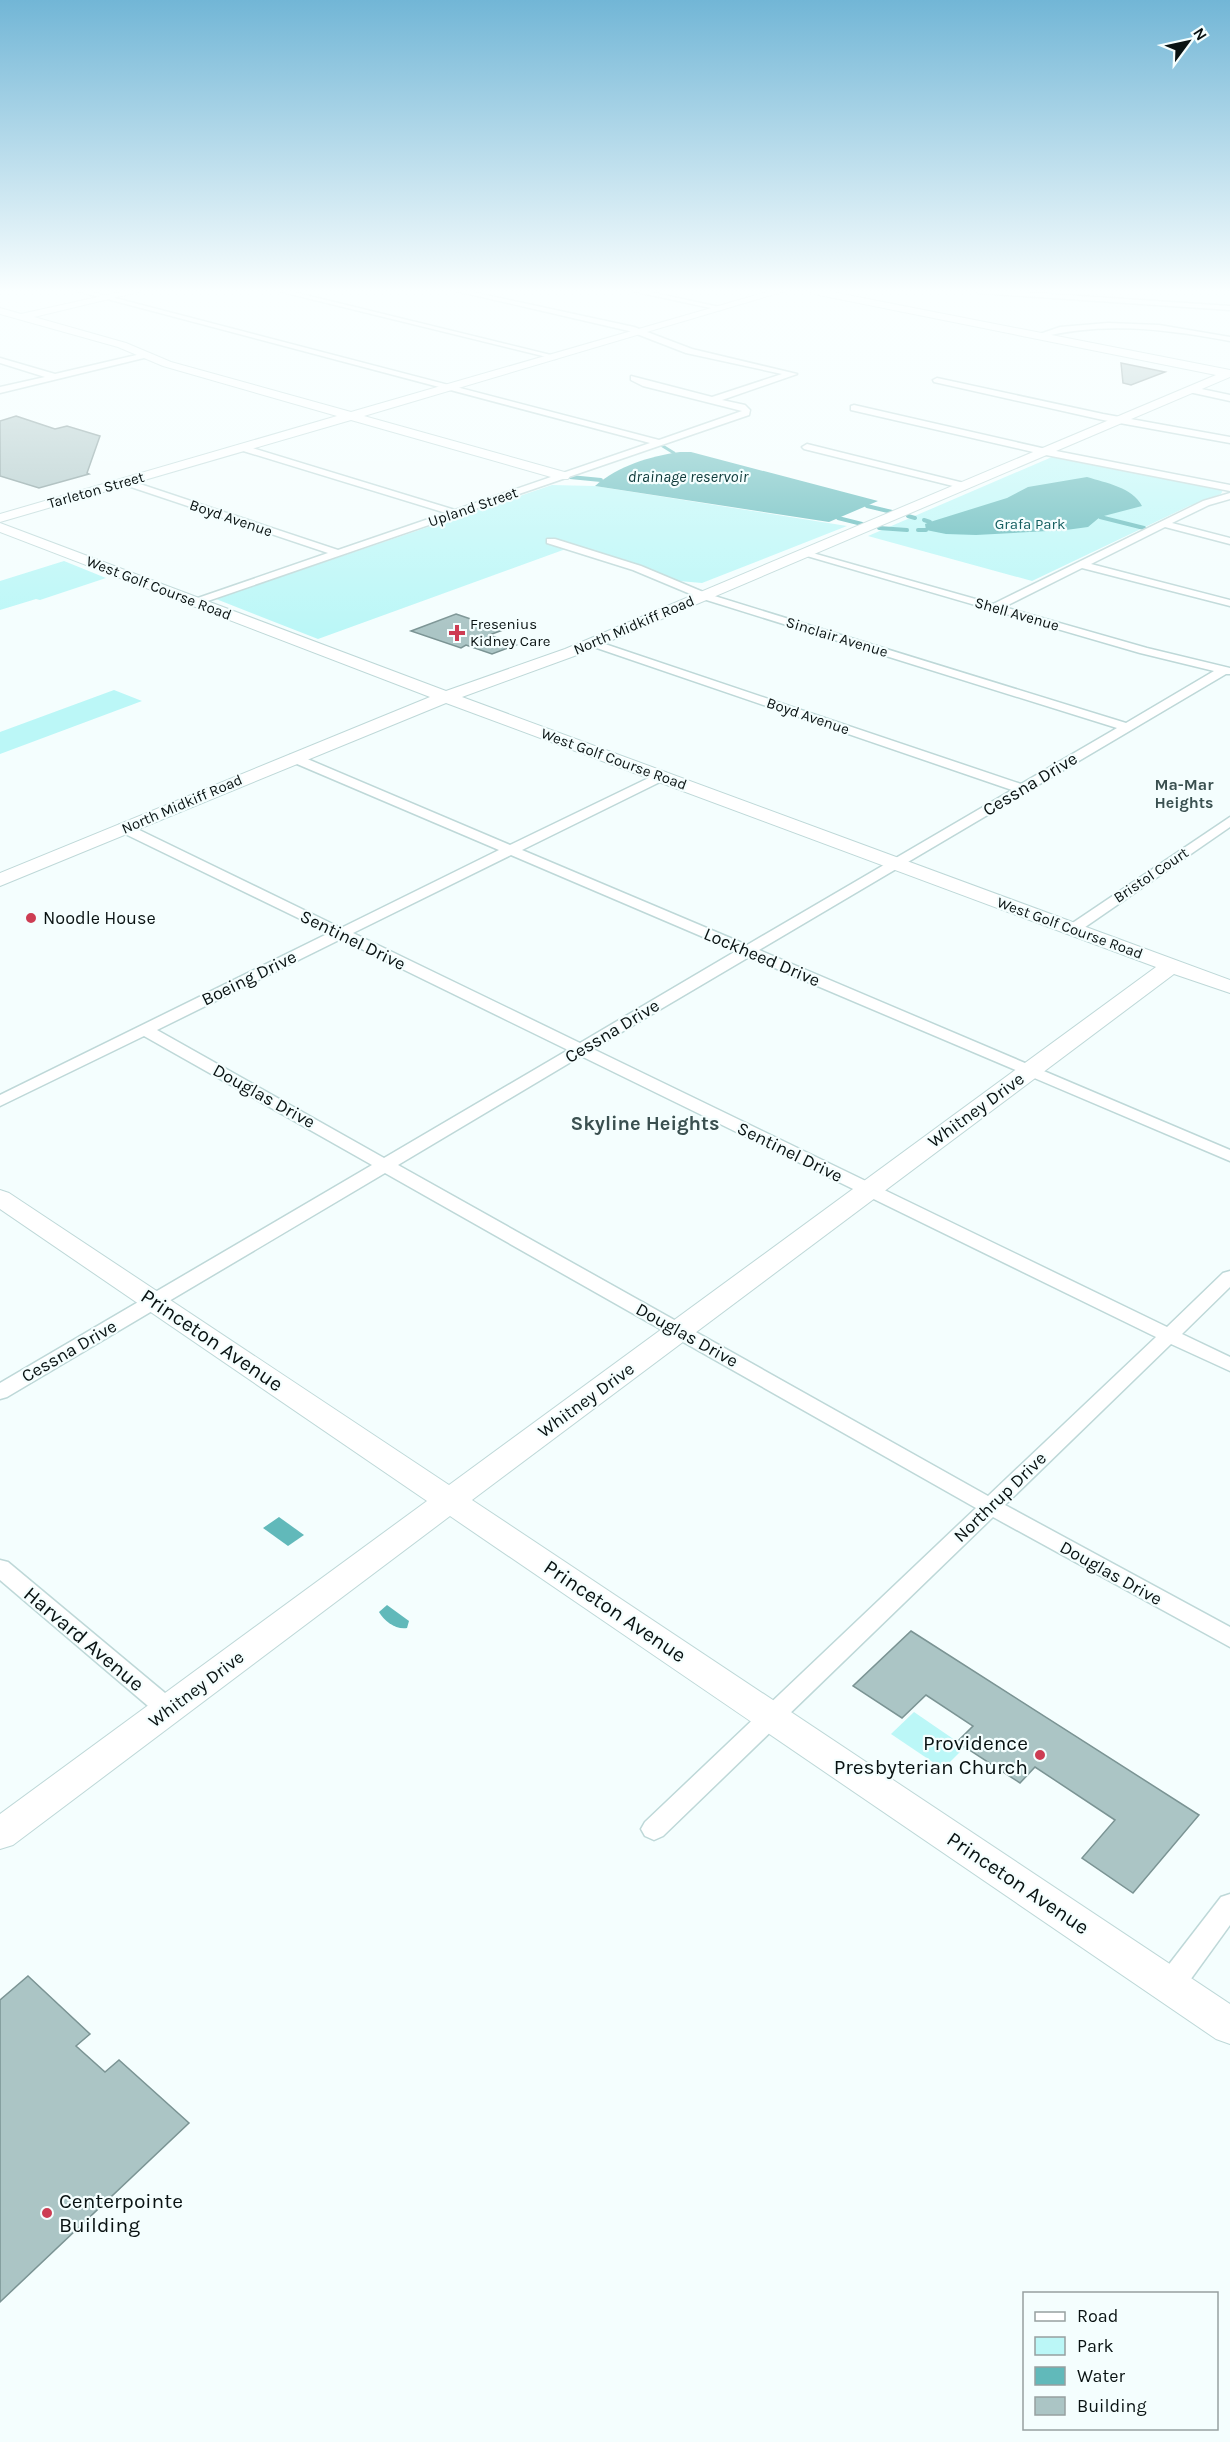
<svg xmlns="http://www.w3.org/2000/svg" width="1230" height="2442" font-family="Karla,sans-serif">
	<rect width="100%" height="100%" fill="#f4fefe"/>
	<g fill="#bbf7f7">
		<path d="M1052,457L1223,490L1221,494L1189,506L1032,581L868,536Z"/>
		<path d="M552,485L595,486L847,526L702,583L679,581L639,566L574,546L318,639L216,599Z"/>
		<path d="M64,561L106,578L40,600L36,599L0,610V581Z"/>
		<path d="M114,690L142,701L0,754V732Z"/>
		<path d="M914,1712L965,1747L943,1769L891,1734Z"/>
	</g>
	<g fill="#61b9ba">
		<path d="M680,452H691L878,501L829,522L595,486C618,466 650,456 680,452Z"/>
		<path d="M1087,477C1106,483 1132,487 1142,506L1100,517L1088,527L1066,530L976,535L946,534L926,530L925,524L930,522L1007,498L1028,487Z"/>
		<path d="M279,1517L304,1535L288,1546L263,1528Z"/>
		<path d="M387,1605L409,1621L407,1628C396,1630 384,1621 379,1612Z"/>
	</g>
	<g fill="none" stroke-linecap="round" stroke-linejoin="round">
		<path stroke="#61b9ba" stroke-width="3" d="M661,445L674,453"/>
		<g stroke="#61b9ba" stroke-width="4">
			<path d="M570,477L601,480"/>
			<path d="M867,506L892,512"/>
			<path d="M908,516L915,518"/>
			<path d="M1100,517L1144,528"/>
			<path d="M838,518L862,524"/>
			<path d="M924,520L930,522"/>
			<path d="M879,528L907,530"/>
			<path d="M918,530H926"/>
		</g>
	</g>
	<g fill="#abc5c5" stroke="#7b9494" stroke-width="1.5">
		<path d="M1121,363L1165,372L1131,385L1123,383Z"/>
		<path d="M16,416L55,429L67,426L100,436L87,473L89,474L39,488L0,476V421Z"/>
		<path d="M456,614L503,630L489,635L516,645L492,654L466,645L461,648L411,631Z"/>
		<path d="M911,1631L1199,1815L1133,1893L1082,1858L1115,1820L1035,1767L1020,1783L957,1742L973,1726L926,1695L902,1718L853,1686Z"/>
		<path d="M28,1976L90,2034L76,2046L105,2072L119,2060L189,2123L0,2302V2000Z"/>
	</g>
	<g fill="none" stroke-linecap="round" stroke-linejoin="round">
		<g stroke="#bed8d8" stroke-width="3">
			<g id="street">
				<path d="M77,291H88L659,440L742,411L643,386L631,380V376L712,397L782,374L686,353L629,331L456,291H467L634,327L692,349L797,374L722,400L745,405L750,410L749,415L196,605L191,602L192,600L328,553L122,484V480H128L338,550L446,513L240,450V446H246L455,510L650,443Z"/>
				<path d="M278,291H289L559,357L555,359Z"/>
				<path d="M632,291H645L724,308L720,310Z"/>
				<path d="M975,291H1005L1230,306V310L979,293Z"/>
				<path d="M1108,323L1159,325L1230,337V341C1164,329 1104,321 1038,338L1034,336L1060,327Z"/>
				<path d="M145,353L149,355L148,357L0,393V387L45,377L0,363V358L55,374Z"/>
				<path d="M937,378L1103,414L1230,437V443L1103,420L934,382L933,380Z"/>
				<path d="M1192,387L1230,395V401L1189,392V388Z"/>
				<path d="M854,405L1046,449L1230,485V491L1046,455L851,410V406Z"/>
				<path d="M807,444L968,484L970,486L965,489L804,449L802,447Z"/>
				<path d="M1230,493V499L1209,505L1172,523L1230,538V544L1165,527L1091,564L1230,600V606L1082,568L1004,607L1147,648L1230,668V674H1226L759,950L1230,1150V1161L749,957L593,1049L1167,1327L1223,1273L1230,1271V1287L1182,1334L1230,1357V1371L1171,1344L1005,1505L1230,1627V1647L993,1517L663,1836L654,1840L645,1836L641,1829L645,1822L976,1508L385,1173L7,1397L0,1399V1383L372,1165L144,1036L0,1106V1095L329,933L119,831L117,828L119,825H129L341,928L499,850L290,761L288,758L290,755H298L510,845L661,772L666,773L667,776L666,779L522,850L747,945L1012,790L588,645V641H596L1021,784L1117,728L700,598L633,570L547,543V539H555L641,566L708,594L1126,723L1214,671L1140,653L800,554L809,552L993,604L1203,501ZM511,855L736,951L580,1043L353,933ZM341,939L568,1050L384,1158L157,1030ZM581,1056L1156,1337L988,1496L398,1165Z"/>
				<path d="M1230,817V827L1078,932H1068L1066,929L1068,926Z"/>
				<path d="M0,1560L8,1562L177,1703L181,1710L177,1717L169,1719L161,1717L0,1580Z"/>
				<path d="M1230,1894V1925L1180,1994L1170,1997L1160,1994L1157,1985L1160,1976L1221,1897Z"/>
			</g>
		</g>
		<g stroke="#bed8d8" stroke-width="2">
			<g id="secondary">
				<path d="M125,291H142L34,317L126,343L171,362L351,412L770,291H785L364,416L568,473L570,476L568,479H558L351,420L0,522V514L337,416L163,366L118,347L0,314V308L21,314Z"/>
				<path d="M809,291H827L1230,370V377L577,655L462,697L1230,980V993L1174,974L472,1500L1230,2004V2044L1216,2039L450,1516L13,1845L0,1849V1814L427,1501L0,1209V1190L9,1193L449,1485L1156,967L446,703L0,886V873L430,697L0,532V523L446,691L565,649L1216,375L814,294Z"/>
			</g>
		</g>
		<use href="#street" fill="#fff" fill-rule="evenodd"/>
		<use href="#secondary" fill="#fff" fill-rule="evenodd"/>
	</g>
	<linearGradient id="sky" x2="0" y2="1"><stop stop-color="#72b6d6"/><stop offset="0.46" stop-color="#faffff"/><stop offset="1" stop-color="#faffff" stop-opacity="0"/></linearGradient>
	<rect width="1230" height="632" fill="url(#sky)"/>
	<g fill="#cd3d53" stroke="#f4fefe" stroke-width="2">
		<path d="M454 624h6v6h6v6h-6v6h-6v-6h-6v-6h6z"/>
		<circle cx="31" cy="918" r="6"/>
		<circle cx="1040" cy="1755" r="6"/>
		<circle cx="47" cy="2213" r="6"/>
	</g>
	<g text-anchor="middle" dominant-baseline="central" stroke-width="4.5" stroke-linejoin="round" paint-order="stroke">
		<g font-size="15" fill="#091212" stroke="#f4fefe">
			<text transform="translate(96 490) rotate(-16)">Tarleton Street</text>
			<text transform="translate(473 507) rotate(-19)">Upland Street</text>
			<text transform="translate(231 518) rotate(19)">Boyd Avenue</text>
			<text transform="translate(159 588) rotate(21)">West Golf Course Road</text>
			<text transform="translate(1017 614) rotate(16)">Shell Avenue</text>
			<text transform="translate(634 625) rotate(-23)">North Midkiff Road</text>
			<text transform="translate(837 637) rotate(17)">Sinclair Avenue</text>
			<text transform="translate(808 716) rotate(19)">Boyd Avenue</text>
			<text transform="translate(614 759) rotate(20)">West Golf Course Road</text>
			<text transform="translate(182 804) rotate(-23)">North Midkiff Road</text>
			<text transform="translate(1151 875) rotate(-34)">Bristol Court</text>
			<text transform="translate(1070 928) rotate(20)">West Golf Course Road</text>
		</g>
		<g font-size="15" fill="#135e5f" stroke="#f4fefe">
			<text x="1030" y="524">Grafa Park</text>
		</g>
		<g font-size="15" fill="#091212" stroke="#f4fefe" text-anchor="start">
			<text x="470" y="624">Fresenius<tspan x="470" dy="17">Kidney Care</tspan></text>
		</g>
		<g font-size="16" font-style="italic" fill="#0c3838" stroke="#f4fefe">
			<text x="688" y="476">drainage reservoir</text>
		</g>
		<g font-size="16" font-weight="bold" fill="#3a5050" stroke="#f4fefe">
			<text x="1184" y="784">Ma-Mar<tspan x="1184" dy="18">Heights</tspan></text>
		</g>
		<g font-size="18" fill="#091212" stroke="#f4fefe">
			<text transform="translate(1030 784) rotate(-31)">Cessna Drive</text>
			<text transform="translate(353 940) rotate(26)">Sentinel Drive</text>
			<text transform="translate(762 957) rotate(23)">Lockheed Drive</text>
			<text transform="translate(249 978) rotate(-26)">Boeing Drive</text>
			<text transform="translate(612 1031) rotate(-31)">Cessna Drive</text>
			<text transform="translate(264 1096) rotate(29)">Douglas Drive</text>
			<text transform="translate(976 1110) rotate(-36)">Whitney Drive</text>
			<text transform="translate(790 1152) rotate(26)">Sentinel Drive</text>
			<text transform="translate(687 1335) rotate(29)">Douglas Drive</text>
			<text transform="translate(69 1351) rotate(-30)">Cessna Drive</text>
			<text transform="translate(586 1400) rotate(-36)">Whitney Drive</text>
			<text transform="translate(1000 1497) rotate(-44)">Northrup Drive</text>
			<text transform="translate(1111 1573) rotate(29)">Douglas Drive</text>
			<text transform="translate(196 1689) rotate(-37)">Whitney Drive</text>
		</g>
		<g font-size="18" fill="#091212" stroke="#f4fefe" text-anchor="start">
			<text x="43" y="918">Noodle House</text>
		</g>
		<g font-size="20" font-weight="bold" fill="#3a5050" stroke="#f4fefe">
			<text x="645" y="1123">Skyline Heights</text>
		</g>
		<g font-size="21" fill="#091212" stroke="#f4fefe">
			<text transform="translate(212 1340) rotate(34)">Princeton Avenue</text>
			<text transform="translate(615 1611) rotate(34)">Princeton Avenue</text>
			<text transform="translate(84 1639) rotate(40)">Harvard Avenue</text>
			<text transform="translate(1018 1883) rotate(34)">Princeton Avenue</text>
		</g>
		<g font-size="21" fill="#091212" stroke="#f4fefe" text-anchor="end">
			<text x="1028" y="1743">Providence<tspan x="1028" dy="24">Presbyterian Church</tspan></text>
			<text x="59" y="2201" text-anchor="start">Centerpointe<tspan x="59" dy="24">Building</tspan></text>
		</g>
	</g>
	<rect x="1023" y="2292" width="195" height="138" fill="#f4fefe" stroke="#96a0a0" stroke-width="1.5"/>
	<rect x="1035" y="2312" width="30" height="9" fill="#ffffff" stroke="#96a0a0" stroke-width="1.5"/>
	<text x="1077" y="2322" font-size="18" fill="#091212">Road</text>
	<rect x="1035" y="2337" width="30" height="18" fill="#bbf7f7" stroke="#96a0a0" stroke-width="1.5"/>
	<text x="1077" y="2352" font-size="18" fill="#091212">Park</text>
	<rect x="1035" y="2367" width="30" height="18" fill="#61b9ba" stroke="#96a0a0" stroke-width="1.5"/>
	<text x="1077" y="2382" font-size="18" fill="#091212">Water</text>
	<rect x="1035" y="2397" width="30" height="18" fill="#abc5c5" stroke="#96a0a0" stroke-width="1.5"/>
	<text x="1077" y="2412" font-size="18" fill="#091212">Building</text>
	<g transform="translate(1188 42) rotate(57)" stroke="#f4fefe" stroke-width="4.5" paint-order="stroke">
	<path d="M0-4.5L10 22L0 15L-10 22Z" fill="#091212"/>
	<text y="-9" font-size="16" font-weight="bold" text-anchor="middle" fill="#091212">N</text>
	</g>
</svg>
